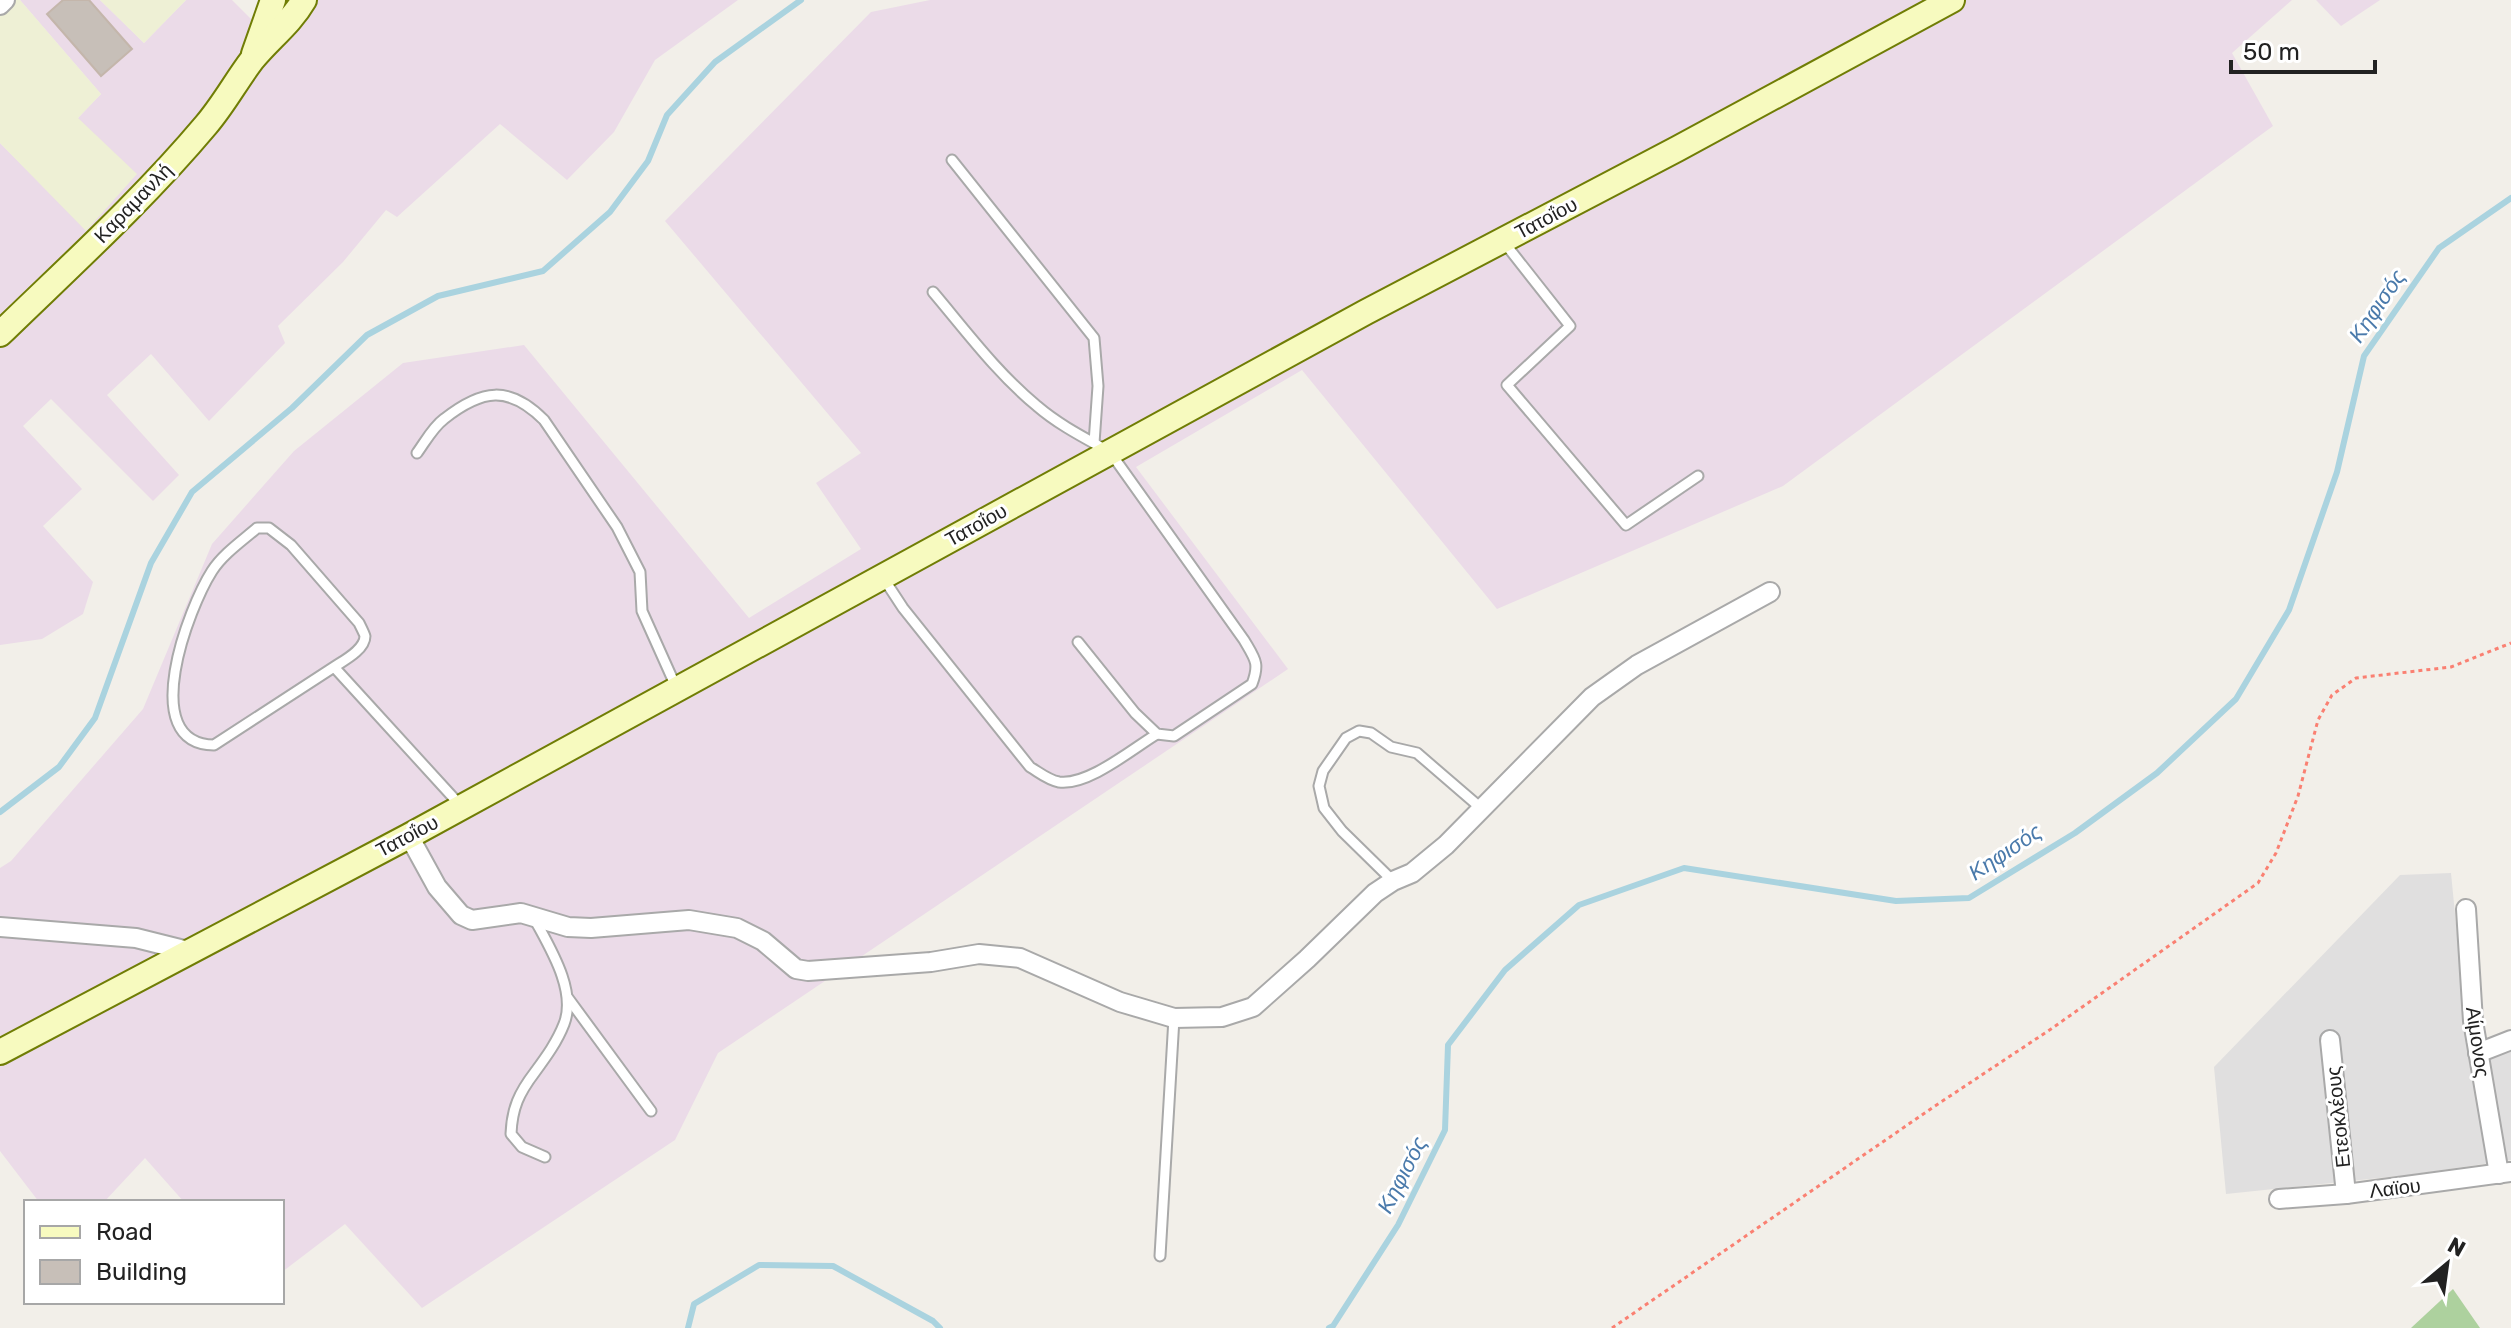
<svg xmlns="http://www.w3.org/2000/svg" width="2511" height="1328" font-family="Rubik,sans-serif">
	<rect width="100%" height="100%" fill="#f2efe9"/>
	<path fill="#e0dfdf" d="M2451,873L2470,1067L2511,1051V1160L2408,1175L2226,1194L2214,1067L2400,875Z"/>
	<g fill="#ebdbe8">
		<path d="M20,0H100L144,43L186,0H232L252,20L262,0H738L655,60L614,132L567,180L500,124L397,217L386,210L343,262L278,326L285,343L209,421L151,354L107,395L179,475L153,501L51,399L23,426L82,489L43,526L93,582L83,614L42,639L0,645V143L86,230L78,118L101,94Z"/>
		<path d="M930,0H2292L2232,53L2273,126L1783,486L1497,609L1302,370L1136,467L1288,669L718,1053L675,1140L422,1308L345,1224L282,1272V1202H184L145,1158L104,1202H39L0,1151V868L11,861L143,709L212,544L294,451L403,363L524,345L749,618L861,549L816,483L861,453L665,221L871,12Z"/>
		<path d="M2316,0H2380L2341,26Z"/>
	</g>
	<g fill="#eef0d5">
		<path d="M12,0H20L101,94L78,118L137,174L86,231L0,143V13Z"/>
		<path d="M100,0H186L144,43Z"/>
	</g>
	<path fill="#add19e" d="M2453,1289L2480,1328H2411Z"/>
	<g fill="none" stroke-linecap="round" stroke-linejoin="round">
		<g stroke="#aad3df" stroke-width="6">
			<path d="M0,812L59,767L95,718L151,563L192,492L292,408L367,335L438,296L543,271L610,212L648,161L667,115L715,62L801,0"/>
			<path d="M688,1328L694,1304L759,1265L833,1266L933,1321L940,1328"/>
			<path d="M1329,1328L1333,1326L1398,1225L1445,1130L1448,1045L1505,970L1579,905L1684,868L1896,901L1969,898L2075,833L2157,773L2236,699L2289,610L2337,472L2364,356L2439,248L2511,198"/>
		</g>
	</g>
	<path fill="#c7bfb8" stroke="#c4b6ab" stroke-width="2" d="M63,0H89L132,49L101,76L47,14Z"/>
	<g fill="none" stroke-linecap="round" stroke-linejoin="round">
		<g stroke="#a9a9a9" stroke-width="13">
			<g id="lane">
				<path d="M952,160L1094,338L1098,386L1094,443"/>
				<path d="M1503,241L1570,326L1507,385L1626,525L1698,476"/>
				<path d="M933,292C966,331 997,373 1037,406C1059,425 1085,438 1110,452L1244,640C1255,659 1260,663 1252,684L1174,736L1157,734L1135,713L1078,642"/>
				<path d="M417,453C425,442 433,427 444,419C482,389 509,385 544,420L617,527L640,572L642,611L677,689"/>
				<path d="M884,579L903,608L1030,767C1040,773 1048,780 1059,782C1088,786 1132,749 1157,734"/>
				<path d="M334,667L214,745C136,744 189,607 212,571C223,554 242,541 257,528H269L291,545L359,623C359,623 365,635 365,636C365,650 343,661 334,667L460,805"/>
				<path d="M1393,881L1342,831L1324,808L1319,786L1323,771L1346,738L1359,731L1371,733L1391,747L1417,753L1482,809"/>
				<path d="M535,920C550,948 577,991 564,1024C557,1042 546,1057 535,1072C519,1093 512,1108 511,1134L522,1147L545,1157"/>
				<path d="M568,998L651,1111"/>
				<path d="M1160,1256L1174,1018"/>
			</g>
		</g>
		<g stroke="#a9a9a9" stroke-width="22">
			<g id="street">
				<path d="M0,5L5,0"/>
				<path d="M409,836L437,887L461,915L472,920L521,913L568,927L591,928L689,920L737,928L763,941L796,969L808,971L931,962L979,954L1020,958L1120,1002L1174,1018L1222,1017L1253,1007L1307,959L1375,893L1393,881L1412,873L1446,845L1592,697L1637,665L1770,592"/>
				<path d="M2466,909L2473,1021L2499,1174"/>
				<path d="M0,927L136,938L188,951"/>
				<path d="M2330,1040L2346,1194"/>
				<path d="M2478,1053L2511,1040"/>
				<path d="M2279,1199L2346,1194L2510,1172"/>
			</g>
		</g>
		<g stroke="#707d05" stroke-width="28">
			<g id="secondary">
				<path d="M254,54L273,0"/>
				<path d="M0,334C70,266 143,200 206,125C224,104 236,81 252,60C269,39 290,24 304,0"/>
				<path d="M0,1052L409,836L1366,312L1677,149L1952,0"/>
			</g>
		</g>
		<path stroke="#fa8072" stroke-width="3" stroke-dasharray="4 4" stroke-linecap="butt" d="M1612,1328L1935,1106L2051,1029L2258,883L2276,853L2298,796L2318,720L2332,695L2356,678L2451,667L2511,643"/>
		<use href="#lane" stroke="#fff" stroke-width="9"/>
		<use href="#street" stroke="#fff" stroke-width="18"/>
		<use href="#secondary" stroke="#f7fabf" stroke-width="24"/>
	</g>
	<g text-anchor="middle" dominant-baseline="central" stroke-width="6" stroke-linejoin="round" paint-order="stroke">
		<g font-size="20" fill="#222" stroke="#fff">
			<text transform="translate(133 203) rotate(-46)">Καραμανλή</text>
			<text transform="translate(1546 218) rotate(-28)">Τατοΐου</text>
			<text transform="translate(976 525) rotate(-29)">Τατοΐου</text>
			<text transform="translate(407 836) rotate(-28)">Τατοΐου</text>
			<text transform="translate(2478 1042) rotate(82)">Αίμονος</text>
			<text transform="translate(2338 1117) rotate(-96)">Ετεοκλέους</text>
			<text transform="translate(2395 1188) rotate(-7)">Λαϊου</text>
		</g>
		<g font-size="22" font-style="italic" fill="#4a7aab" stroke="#fff">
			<text transform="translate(2377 306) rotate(-56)">Κηφισός</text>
			<text transform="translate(2005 852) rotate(-34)">Κηφισός</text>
			<text transform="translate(1402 1175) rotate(-63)">Κηφισός</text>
		</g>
	</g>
	<rect x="24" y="1200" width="260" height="104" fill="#ffffff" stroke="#a7a7a7" stroke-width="2"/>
	<rect x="40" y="1226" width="40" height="12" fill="#f7fabf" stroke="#a7a7a7" stroke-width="2"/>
	<text x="96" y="1240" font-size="24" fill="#222222">Road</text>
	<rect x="40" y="1260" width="40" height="24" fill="#c7bfb8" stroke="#a7a7a7" stroke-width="2"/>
	<text x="96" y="1280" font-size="24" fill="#222222">Building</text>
	<g transform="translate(2447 1264) rotate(29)" stroke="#ffffff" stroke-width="6" paint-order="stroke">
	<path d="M0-6L14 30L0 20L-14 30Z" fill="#222222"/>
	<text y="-12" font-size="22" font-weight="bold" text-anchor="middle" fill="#222222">N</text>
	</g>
	<path d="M2231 60v12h144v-12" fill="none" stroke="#222222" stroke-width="4"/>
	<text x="2243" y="60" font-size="24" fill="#222222" stroke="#ffffff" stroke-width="6" paint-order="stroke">50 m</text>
</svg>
